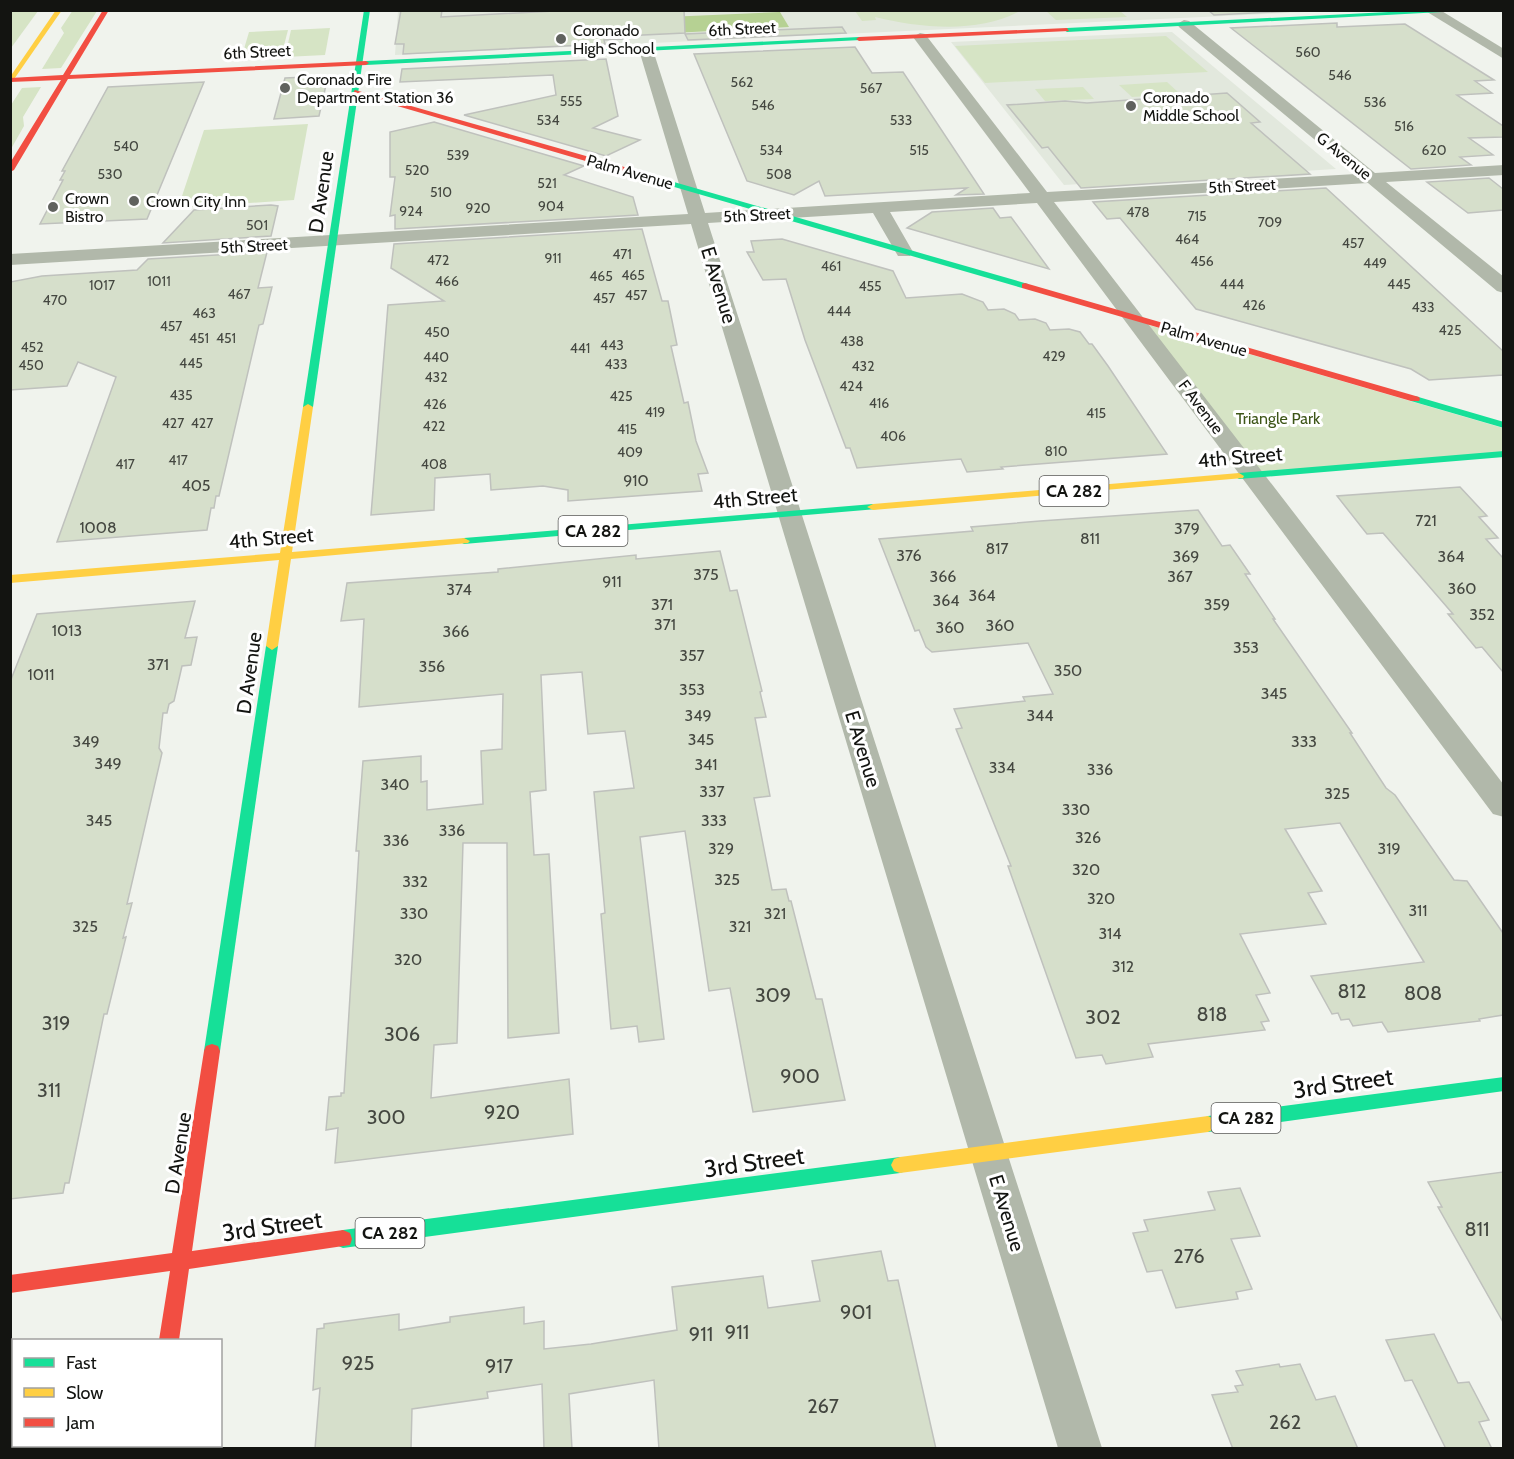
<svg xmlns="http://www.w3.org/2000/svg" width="1514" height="1459" font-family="Cabin,sans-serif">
	<rect width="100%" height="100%" fill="#f0f3ed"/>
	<g fill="#e2e8dd">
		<path d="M398,10L1331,11L395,55Z"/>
		<path d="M1172,32L1336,169L1064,185L951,42Z"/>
	</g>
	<g fill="#d6e4c5">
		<path d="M11,10L38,11L11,48L10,11Z"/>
		<path d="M73,10L97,11L61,68L42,69L64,33L61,28Z"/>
		<path d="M855,11H1020C979,34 919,28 875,17L876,20L862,21Z"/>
		<path d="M1046,11H1120L1127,17L1056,20Z"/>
		<path d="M330,28L325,55L285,57L291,30Z"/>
		<path d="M288,30L281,57L241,59L249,32Z"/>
		<path d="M1166,36L1208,72L985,83L955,46Z"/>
		<path d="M1167,82L1180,94L1132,97L1119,85Z"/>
		<path d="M41,87L23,117L24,126L11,149V105L22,88Z"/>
		<path d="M1083,87L1094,99L1045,101L1035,89Z"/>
		<path d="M308,124L294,200L178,208L204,130Z"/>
		<path d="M1135,321L1503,428V454L1254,474Z"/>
	</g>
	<path fill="#b6d193" d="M780,12L789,27L673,33L667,17Z"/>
	<g fill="#d6dfcb" stroke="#bfc1bd" stroke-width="1.5">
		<path d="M401,10H442L441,17L573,10H684L685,33L622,36L623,39L604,40L605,44L403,54L404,44H395Z"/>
		<path d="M1208,10H1314L1214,15Z"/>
		<path d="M1337,23V27L1405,24L1494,80L1475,81L1492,93L1457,95L1503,126V137L1469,138L1493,155L1460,157L1471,165L1411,169L1231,28Z"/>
		<path d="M842,27L846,33L688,40L685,34Z"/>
		<path d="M855,47L872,73L903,72L984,194L956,195L967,188L825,196L819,181L794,195L747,181L694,54Z"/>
		<path d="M606,59L618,116L593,128L640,140L606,156L464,115L556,95L553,75L400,82L402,69Z"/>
		<path d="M328,76L319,116L274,119L285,78Z"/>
		<path d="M204,82L147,219L40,224L63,180H60L65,171H62L108,87Z"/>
		<path d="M1227,93L1260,122L1251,123L1310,174L1081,188L1048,147L1042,148L1007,105L1065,101L1087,103Z"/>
		<path d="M434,122L584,166L564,175L633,197L638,215L395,229V215L390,216L395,177H390V132Z"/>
		<path d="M1489,178L1503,189V210L1468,213L1427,182Z"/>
		<path d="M1326,188L1503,351V375L1429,380L1411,369L1196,309L1120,218L1107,219L1093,202Z"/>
		<path d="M271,205L278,206L271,236L163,243L194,210Z"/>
		<path d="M993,208L1000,218L1011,217L1049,269L907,228L932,212Z"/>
		<path d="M642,229L662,301H668L677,345L671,346L684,403L688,402L696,441L708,473L698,474L702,491L568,501V490L543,486L491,490L490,474L435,478L434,510L371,515L388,305L444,301L391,268L394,244Z"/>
		<path d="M782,239L893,271L906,298L962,294L983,302L988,310L1004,309L1015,314L1019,320L1035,319L1046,323L1050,330L1069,329L1080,332L1089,344H1092L1108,366L1167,454L1001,467L1003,469L967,472L961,459L857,468L850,448H846L805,340L786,279L763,280L747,252H754L751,241Z"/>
		<path d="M267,252L258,288L272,287L263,324L259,325L219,496H216L214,508H211L207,530L57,542L116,377L78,362L67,386L10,390V282L42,276L137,270L148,259Z"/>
		<path d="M1460,487L1487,516L1479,517L1498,538L1486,539L1503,558V672L1482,647L1476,648L1448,614H1453L1383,533L1367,534L1337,496Z"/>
		<path d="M1198,510L1222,546L1230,545L1250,574H1245L1275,619H1273L1352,733H1350L1386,788L1395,795L1454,880L1467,881L1503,933V1015L1479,1019L1480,1021L1388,1032L1382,1022L1353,1026L1349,1019L1341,1020L1338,1013L1332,1014L1311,976L1424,962L1340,823L1285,829L1322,891L1308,893L1326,924L1240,934L1270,993L1256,995L1269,1021L1261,1022L1265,1030L1148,1044L1153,1057L1106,1064L1102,1055L1076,1058L1008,866H1011L956,729L962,728L954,709L1025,701L1023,697L1053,694L1028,643L932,652L926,647L919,630L915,631L879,539L973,531L971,527L1040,521Z"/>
		<path d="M720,551L730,591L737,590L762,691L760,692L766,717L755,718L770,796L754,798L772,890L786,889L789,901H791L816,999H822L845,1100L753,1112L730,988L709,991L685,831L640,837L664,1039L639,1042L637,1026L611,1029L601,914L605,913L594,792L634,788L625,731L588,734L582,672L541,675L546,790L530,792L534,855L549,854L559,1033L508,1038L507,843H463L457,1043L434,1045L431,1098L569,1079L573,1134L335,1163L338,1128L326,1130L329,1097L341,1096V1093H344L359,851H356L363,761L421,756V782L427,781V810L483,804L481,751L502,749L503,694L359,707L364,619L341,621L347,583L498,572V569L636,555V559Z"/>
		<path d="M195,601L185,638L197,637L191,665L182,666L174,701L169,704L167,713H163L159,748L162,753L127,904L132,903L123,938L126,937L107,1014H104L69,1183H65L63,1193L10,1199V682L37,614Z"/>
		<path d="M1503,1172V1322L1438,1207H1442L1428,1182Z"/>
		<path d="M1240,1188L1260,1236L1231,1239L1252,1289L1236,1292L1238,1299L1176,1308L1162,1270L1147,1272L1133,1233L1148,1231L1144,1220L1215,1210L1208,1192Z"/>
		<path d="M881,1251L888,1281L898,1280L936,1449H659L654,1380L569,1394L572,1449H544L542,1384L487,1392L488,1398L412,1409L411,1449H315L320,1388L313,1390L317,1329L324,1328V1324L399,1314V1330L450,1322V1317L524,1307V1324L544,1321V1349L591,1344L677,1330L672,1287L763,1276L768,1308L820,1301L812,1261Z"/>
		<path d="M1434,1334L1458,1383L1469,1382L1489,1420L1479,1422L1492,1449H1446L1412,1380L1405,1381L1386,1340Z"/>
		<path d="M1279,1364L1280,1367L1300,1364L1316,1400L1335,1396L1358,1449H1233L1212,1395L1238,1392L1235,1386L1243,1385L1236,1371Z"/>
	</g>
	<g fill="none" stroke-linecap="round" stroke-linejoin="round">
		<g fill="#b1b8aa" fill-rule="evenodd">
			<path d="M1424,10H1440L1504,49V59Z"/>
			<path d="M1184,20L1189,21L1375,173L1504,165V175L1386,182L1504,277V293L1497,291L1368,183L1054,202L1504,785V817L1493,814L1037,203L890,212L913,252L910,256H898L873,213L708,223L1102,1448H1058L691,224L10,265V254L688,214L639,50L646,46L653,50L705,213L1030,193L913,37L920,33L925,34L1047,192L1356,174L1179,27L1177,24Z"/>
		</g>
		<g fill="#16e098" fill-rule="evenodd">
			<path d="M364,10H370L313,407L308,410L303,407Z"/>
			<path d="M1428,10H1479L1067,32L1064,30L1067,28Z"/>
			<path d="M859,37L861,40L366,65L363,63L366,61Z"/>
			<path d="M667,180L1028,284L1029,286L1022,288L664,184L663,182Z"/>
			<path d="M1415,396L1504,422V428L1411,401L1410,399Z"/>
			<path d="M1504,451V457L1239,479L1234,476L1239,473Z"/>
			<path d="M873,504L877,505V509L464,544L458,541L464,538Z"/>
			<path d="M272,642L278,646L220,1051L218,1056L212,1058L206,1056L204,1051L266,646Z"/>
			<path d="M1504,1077V1091L1208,1132L1202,1129L1199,1124L1202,1119L1208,1116Z"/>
			<path d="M900,1157L906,1159L909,1165L906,1171L900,1173L343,1248L336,1245L334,1239L336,1233L343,1230Z"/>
			<path d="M144,1446H164L163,1448H143Z"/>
		</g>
		<g fill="#ffcf43" fill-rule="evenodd">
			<path d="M56,10H62L10,85V77Z"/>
			<path d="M308,404L313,407L292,552L464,538L470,541L468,543L291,559L278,646L272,650L266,646L279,560L10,583V575L280,553L303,407Z"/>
			<path d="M1239,473L1244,476L1243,478L873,510L867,507L873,504Z"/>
			<path d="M1208,1116L1214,1119L1217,1124L1214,1129L1208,1132L900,1173L894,1171L891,1165L894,1159L900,1157Z"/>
		</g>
		<g fill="#f24e42" fill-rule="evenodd">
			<path d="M103,10H109L70,75L366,61L369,63L366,65L68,79L14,170L10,172V163L61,80L10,82V78L63,75Z"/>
			<path d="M1067,28L1069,31L859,41L856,39L859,37Z"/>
			<path d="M355,90L670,180L671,182L664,184L353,93Z"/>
			<path d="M1025,283L1419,397L1420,399L1419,401H1411L1022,288V284Z"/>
			<path d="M212,1044L218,1046L220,1051L192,1251L343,1230L350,1233L352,1239L350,1245L189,1269L179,1340H159L170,1271L10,1293V1275L172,1253L204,1051L206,1046Z"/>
		</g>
	</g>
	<g fill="#60625e" stroke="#fff" stroke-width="2">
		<circle cx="561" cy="39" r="6"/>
		<circle cx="285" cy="88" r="6"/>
		<circle cx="1131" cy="106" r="6"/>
		<circle cx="134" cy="201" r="6"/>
		<circle cx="53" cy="207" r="6"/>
	</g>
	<g text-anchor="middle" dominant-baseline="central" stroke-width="6" stroke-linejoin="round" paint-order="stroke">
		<g font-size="14" fill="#444740">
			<text x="1308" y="52">560</text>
			<text x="1340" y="75">546</text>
			<text x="742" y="82">562</text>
			<text x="871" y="88">567</text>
			<text x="571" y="101">555</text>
			<text x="1375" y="102">536</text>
			<text x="763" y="105">546</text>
			<text x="548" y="120">534</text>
			<text x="901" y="120">533</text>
			<text x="1404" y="126">516</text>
			<text x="126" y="146">540</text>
			<text x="771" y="150">534</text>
			<text x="919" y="150">515</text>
			<text x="1434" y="150">620</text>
			<text x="458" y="155">539</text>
			<text x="417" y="170">520</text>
			<text x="110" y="174">530</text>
			<text x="779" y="174">508</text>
			<text x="547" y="183">521</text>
			<text x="441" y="192">510</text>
			<text x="551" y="206">904</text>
			<text x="478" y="208">920</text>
			<text x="411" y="211">924</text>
			<text x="1138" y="212">478</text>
			<text x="1197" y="216">715</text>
			<text x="1270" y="222">709</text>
			<text x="257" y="225">501</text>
			<text x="1187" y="239">464</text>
			<text x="1353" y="243">457</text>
			<text x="622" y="254">471</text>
			<text x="553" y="258">911</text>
			<text x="438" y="260">472</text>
			<text x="1202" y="261">456</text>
			<text x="1375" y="263">449</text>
			<text x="831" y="266">461</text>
			<text x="633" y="275">465</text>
			<text x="601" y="276">465</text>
			<text x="159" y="281">1011</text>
			<text x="447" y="281">466</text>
			<text x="1232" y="284">444</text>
			<text x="1399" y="284">445</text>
			<text x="102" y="285">1017</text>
			<text x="870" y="286">455</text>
			<text x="239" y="294">467</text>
			<text x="636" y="295">457</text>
			<text x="604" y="298">457</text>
			<text x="55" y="300">470</text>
			<text x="1254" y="305">426</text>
			<text x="1423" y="307">433</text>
			<text x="839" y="311">444</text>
			<text x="204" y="313">463</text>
			<text x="171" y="326">457</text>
			<text x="1450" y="330">425</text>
			<text x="437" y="332">450</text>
			<text x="199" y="338">451</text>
			<text x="226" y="338">451</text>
			<text x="852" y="341">438</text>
			<text x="612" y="345">443</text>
			<text x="32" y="347">452</text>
			<text x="580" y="348">441</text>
			<text x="1054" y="356">429</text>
			<text x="436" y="357">440</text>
			<text x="191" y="363">445</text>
			<text x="616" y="364">433</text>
			<text x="31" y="365">450</text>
			<text x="863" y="366">432</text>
			<text x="436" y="377">432</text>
			<text x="851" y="386">424</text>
			<text x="181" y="395">435</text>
			<text x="621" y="396">425</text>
			<text x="879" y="403">416</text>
			<text x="435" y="404">426</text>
			<text x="655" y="412">419</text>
			<text x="1096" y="413">415</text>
			<text x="173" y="423">427</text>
			<text x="202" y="423">427</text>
			<text x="434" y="426">422</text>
			<text x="627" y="429">415</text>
			<text x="893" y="436">406</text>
			<text x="1056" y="451">810</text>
			<text x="630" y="452">409</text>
			<text x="178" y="460">417</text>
			<text x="125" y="464">417</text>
			<text x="434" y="464">408</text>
		</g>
		<g font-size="16" fill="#131411" stroke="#fff">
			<text transform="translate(742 29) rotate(-3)">6th Street</text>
			<text transform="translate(257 52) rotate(-3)">6th Street</text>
			<text transform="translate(1344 156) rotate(39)">G Avenue</text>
			<text transform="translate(630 172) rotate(16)">Palm Avenue</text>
			<text transform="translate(1242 186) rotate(-3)">5th Street</text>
			<text transform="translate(757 215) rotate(-3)">5th Street</text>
			<text transform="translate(254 246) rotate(-3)">5th Street</text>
			<text transform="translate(1204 339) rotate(16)">Palm Avenue</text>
			<text transform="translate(1201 407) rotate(53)">F Avenue</text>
		</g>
		<g font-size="16" fill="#131411" stroke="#fff" text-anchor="start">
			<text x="573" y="30">Coronado<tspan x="573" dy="18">High School</tspan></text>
			<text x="297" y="79">Coronado Fire<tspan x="297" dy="18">Department Station 36</tspan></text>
			<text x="1143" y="97">Coronado<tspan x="1143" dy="18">Middle School</tspan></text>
			<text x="65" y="198">Crown<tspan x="65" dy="18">Bistro</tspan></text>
			<text x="146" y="201">Crown City Inn</text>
		</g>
		<g font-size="16" fill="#3d5518" stroke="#fff">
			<text x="1278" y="418">Triangle Park</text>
		</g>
		<g font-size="16" fill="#444740">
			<text x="636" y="480">910</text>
			<text x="196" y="485">405</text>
			<text x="1426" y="520">721</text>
			<text x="98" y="527">1008</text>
			<text x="1187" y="528">379</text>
			<text x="1090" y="538">811</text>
			<text x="997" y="548">817</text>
			<text x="909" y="555">376</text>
			<text x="1186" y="556">369</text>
			<text x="1451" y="556">364</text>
			<text x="706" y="574">375</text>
			<text x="943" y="576">366</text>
			<text x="1180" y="576">367</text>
			<text x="612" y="581">911</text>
			<text x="1462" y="588">360</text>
			<text x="459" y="589">374</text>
			<text x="982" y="595">364</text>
			<text x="946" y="600">364</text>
			<text x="662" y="604">371</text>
			<text x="1217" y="604">359</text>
			<text x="1482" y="614">352</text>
			<text x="665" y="624">371</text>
			<text x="1000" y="625">360</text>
			<text x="950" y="627">360</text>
			<text x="67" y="630">1013</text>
			<text x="456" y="631">366</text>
			<text x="1246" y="647">353</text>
			<text x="692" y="655">357</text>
			<text x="158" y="664">371</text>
			<text x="432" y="666">356</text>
			<text x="1068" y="670">350</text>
			<text x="41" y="674">1011</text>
			<text x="692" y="689">353</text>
			<text x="1274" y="693">345</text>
			<text x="698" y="715">349</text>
			<text x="1040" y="715">344</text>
			<text x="701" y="739">345</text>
			<text x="86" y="741">349</text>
			<text x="1304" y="741">333</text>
			<text x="108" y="763">349</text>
			<text x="706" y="764">341</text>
			<text x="1002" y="767">334</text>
			<text x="1100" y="769">336</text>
			<text x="395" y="784">340</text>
			<text x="712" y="791">337</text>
			<text x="1337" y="793">325</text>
			<text x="1076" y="809">330</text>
			<text x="99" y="820">345</text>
			<text x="714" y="820">333</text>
			<text x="452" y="830">336</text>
			<text x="1088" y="837">326</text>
			<text x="396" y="840">336</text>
			<text x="721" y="848">329</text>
			<text x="1389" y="848">319</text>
			<text x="1086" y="869">320</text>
			<text x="727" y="879">325</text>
			<text x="415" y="881">332</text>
			<text x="1101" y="898">320</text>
			<text x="1418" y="910">311</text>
			<text x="414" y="913">330</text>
			<text x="775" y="913">321</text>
			<text x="85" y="926">325</text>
			<text x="740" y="926">321</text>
			<text x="1110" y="933">314</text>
			<text x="408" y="959">320</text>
			<text x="1123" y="966">312</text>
		</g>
		<g fill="#fff" stroke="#5a5a58" stroke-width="1.5">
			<rect x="1039.5" y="476" width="69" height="30" rx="4.5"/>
			<rect x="558.5" y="516" width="69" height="30" rx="4.5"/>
			<rect x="1211.5" y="1103" width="69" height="30" rx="4.5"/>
			<rect x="355.5" y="1218" width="69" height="30" rx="4.5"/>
		</g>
		<g font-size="18" font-weight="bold" fill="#131411">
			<text x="1074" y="491">CA 282</text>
			<text x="593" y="531">CA 282</text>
			<text x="1246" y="1118">CA 282</text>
			<text x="390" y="1233">CA 282</text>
		</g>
		<g font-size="20" fill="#131411" stroke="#fff">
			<text transform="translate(321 192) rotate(-82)">D Avenue</text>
			<text transform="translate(719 285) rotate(73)">E Avenue</text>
			<text transform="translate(1240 457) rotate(-5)">4th Street</text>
			<text transform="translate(755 498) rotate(-5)">4th Street</text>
			<text transform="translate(271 538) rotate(-5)">4th Street</text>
			<text transform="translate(249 673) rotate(-82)">D Avenue</text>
			<text transform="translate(863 749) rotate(73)">E Avenue</text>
			<text transform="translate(178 1153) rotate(-81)">D Avenue</text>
			<text transform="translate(1007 1213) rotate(73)">E Avenue</text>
		</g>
		<g font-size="20" fill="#444740">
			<text x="1352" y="991">812</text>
			<text x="1423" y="993">808</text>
			<text x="773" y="995">309</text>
			<text x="1212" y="1014">818</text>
			<text x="1103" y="1017">302</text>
			<text x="56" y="1023">319</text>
			<text x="402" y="1034">306</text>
			<text x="800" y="1076">900</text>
			<text x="49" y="1090">311</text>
			<text x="502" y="1112">920</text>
			<text x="386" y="1117">300</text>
			<text x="1477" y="1229">811</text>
			<text x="1189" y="1256">276</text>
			<text x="856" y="1312">901</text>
			<text x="737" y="1332">911</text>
			<text x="701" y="1334">911</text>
			<text x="358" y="1363">925</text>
			<text x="499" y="1366">917</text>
			<text x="823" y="1406">267</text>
			<text x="1285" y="1422">262</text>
		</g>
		<g font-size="24" fill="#131411" stroke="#fff">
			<text transform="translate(1343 1083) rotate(-8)">3rd Street</text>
			<text transform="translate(754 1162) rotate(-8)">3rd Street</text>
			<text transform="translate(272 1226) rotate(-8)">3rd Street</text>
		</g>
	</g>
	<rect width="1514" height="1459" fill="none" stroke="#131411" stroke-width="24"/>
	<rect x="12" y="1339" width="210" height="108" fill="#ffffff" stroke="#a1a1a0" stroke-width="1.5"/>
	<rect x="24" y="1358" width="30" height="9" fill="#16e098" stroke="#a1a1a0" stroke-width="1.5"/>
	<text x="66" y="1369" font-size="18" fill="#131411">Fast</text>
	<rect x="24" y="1388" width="30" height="9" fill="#ffcf43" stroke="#a1a1a0" stroke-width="1.5"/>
	<text x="66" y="1399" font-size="18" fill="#131411">Slow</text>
	<rect x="24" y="1418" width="30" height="9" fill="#f24e42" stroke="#a1a1a0" stroke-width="1.5"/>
	<text x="66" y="1429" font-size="18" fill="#131411">Jam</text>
</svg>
